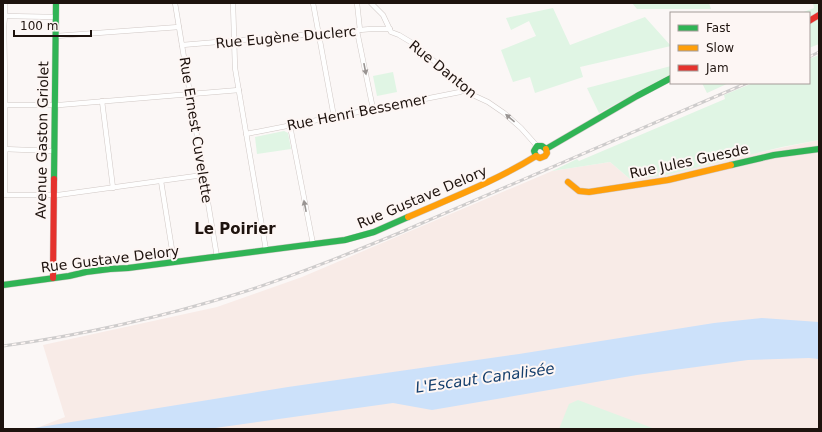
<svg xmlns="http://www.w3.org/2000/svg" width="822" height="432" font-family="'DejaVu Sans',sans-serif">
	<rect width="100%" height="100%" fill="#fbf7f6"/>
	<path fill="#f8ebe7" d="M819,140V429H34L65,417L43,345L217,307L302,277L552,171L610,162L630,179Z"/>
	<g fill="#e0f5e4">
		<path d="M632,3H709L711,9H637Z"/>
		<path d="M813,3H819V44L809,48V13H801L814,8Z"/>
		<path d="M553,8L570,45L645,17L671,46L580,67L583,77L535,93L530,77L513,82L501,50L536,36L529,21L511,30L506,18Z"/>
		<path d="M819,55V140L782,147L662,176L630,179L610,162L552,171L577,159L579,161L725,99L724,95L753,83H809V59Z"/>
		<path d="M671,66V74L599,113L587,88Z"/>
		<path d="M393,72L397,92L377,96L373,76Z"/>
		<path d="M702,83H729L707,93Z"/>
		<path d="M284,131L288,133L291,149L257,154L255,137Z"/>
		<path d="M578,400L655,429H559L569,404Z"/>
	</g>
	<path fill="#cce1fa" d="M762,318L819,322V359L809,358L748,360L637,375L432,410L393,403L208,429H28L288,387L519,354L714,323Z"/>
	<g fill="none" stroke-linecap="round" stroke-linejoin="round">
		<g stroke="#d0c8c5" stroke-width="5.5">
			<g id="street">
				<path d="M175,3L217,257"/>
				<path d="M233,3L235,68L266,250"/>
				<path d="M313,3L334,117"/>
				<path d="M357,3L360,30"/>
				<path d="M371,3L383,15L391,32L399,35L414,44L475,96L488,102L504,113L521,128L537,146"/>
				<path d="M5,16L56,17"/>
				<path d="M357,31L373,109"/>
				<path d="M56,36L179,27"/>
				<path d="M182,45L371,29H390"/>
				<path d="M102,101L113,188"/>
				<path d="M3,105H59L239,90"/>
				<path d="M290,126L313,244"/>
				<path d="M246,134L460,92L467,89"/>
				<path d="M3,149L54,151"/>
				<path d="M161,181L174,262"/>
				<path d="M3,195H58L203,175"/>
				<path d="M5,195V79L4,26L5,16V3"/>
			</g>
		</g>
		<g stroke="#d0c8c5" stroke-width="7">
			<g id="fast">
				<path d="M546,149L637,96L671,78"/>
				<path d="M536,156L534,151L537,146H542L546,149"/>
				<path d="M731,165L774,155L819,149"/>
				<path d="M54,179L56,3"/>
				<path d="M3,285L69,276L86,272L110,269L128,268L345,240L374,232L408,217"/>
			</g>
		</g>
		<g stroke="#d0c8c5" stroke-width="7">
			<g id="slow">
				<path d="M536,156L540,158L545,156L547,153L546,149"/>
				<path d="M568,182L579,191L589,192L668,180L731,165"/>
				<path d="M408,217C451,198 496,181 536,156"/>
			</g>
		</g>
		<g stroke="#d0c8c5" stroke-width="7">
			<g id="jam">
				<path d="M809,21L819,15"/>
				<path d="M53,278L54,179"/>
			</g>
		</g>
		<use href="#street" stroke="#fefefe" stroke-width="4.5"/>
		<use href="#fast" stroke="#30b455" stroke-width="6"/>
		<use href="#slow" stroke="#ff9f0a" stroke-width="6"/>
		<use href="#jam" stroke="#e5322d" stroke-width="6"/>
		<g stroke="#cecccc" stroke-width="3">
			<g id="rail">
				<path d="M809,57L819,52"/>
				<path d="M3,346C83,335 162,317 240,293C294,276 346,255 399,233L747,83"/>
			</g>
		</g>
		<use href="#rail" stroke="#fdf6f4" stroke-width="1.5" stroke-dasharray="4.5" stroke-linecap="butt"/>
	</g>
	<defs><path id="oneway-solid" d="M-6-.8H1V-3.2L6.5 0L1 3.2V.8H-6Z"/></defs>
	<g fill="#999492">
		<use href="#oneway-solid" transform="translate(365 69) rotate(79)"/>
		<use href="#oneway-solid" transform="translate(510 118) rotate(-140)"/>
		<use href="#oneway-solid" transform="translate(305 206) rotate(-101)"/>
	</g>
	<g text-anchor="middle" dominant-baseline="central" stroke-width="4" stroke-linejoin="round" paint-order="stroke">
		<g font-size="14" fill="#1e130e" stroke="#fdf6f4">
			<text transform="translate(286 37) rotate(-5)">Rue Eugène Duclerc</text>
			<text transform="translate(443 69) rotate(39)">Rue Danton</text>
			<text transform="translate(357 112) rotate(-11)">Rue Henri Bessemer</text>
			<text transform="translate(196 130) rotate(81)">Rue Ernest Cuvelette</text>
			<text transform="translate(42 140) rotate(-89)">Avenue Gaston Griolet</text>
			<text transform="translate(689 161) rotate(-12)">Rue Jules Guesde</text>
			<text transform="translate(422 197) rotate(-23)">Rue Gustave Delory</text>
			<text transform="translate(110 259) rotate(-7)">Rue Gustave Delory</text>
		</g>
		<g font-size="15" font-weight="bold" fill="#1e130e" stroke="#fdf6f4">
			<text x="235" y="229">Le Poirier</text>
		</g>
		<g font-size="15" font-style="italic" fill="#143e6c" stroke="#fdf6f4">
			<text transform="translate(485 378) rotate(-8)">L'Escaut Canalisée</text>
		</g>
	</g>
	<rect width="822" height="432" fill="none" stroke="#1e130e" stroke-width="8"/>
	<rect x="670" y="12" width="140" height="72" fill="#fdf6f4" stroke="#a49b98"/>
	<rect x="678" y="25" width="20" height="6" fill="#30b455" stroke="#a49b98"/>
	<text x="706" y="32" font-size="12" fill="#1e130e">Fast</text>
	<rect x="678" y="45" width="20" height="6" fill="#ff9f0a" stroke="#a49b98"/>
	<text x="706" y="52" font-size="12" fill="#1e130e">Slow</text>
	<rect x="678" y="65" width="20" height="6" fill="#e5322d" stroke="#a49b98"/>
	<text x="706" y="72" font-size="12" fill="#1e130e">Jam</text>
	<path d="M14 30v6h77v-6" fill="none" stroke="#1e130e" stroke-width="2"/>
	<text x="20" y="30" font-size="12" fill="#1e130e" stroke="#fdf6f4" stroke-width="3" paint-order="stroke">100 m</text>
</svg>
